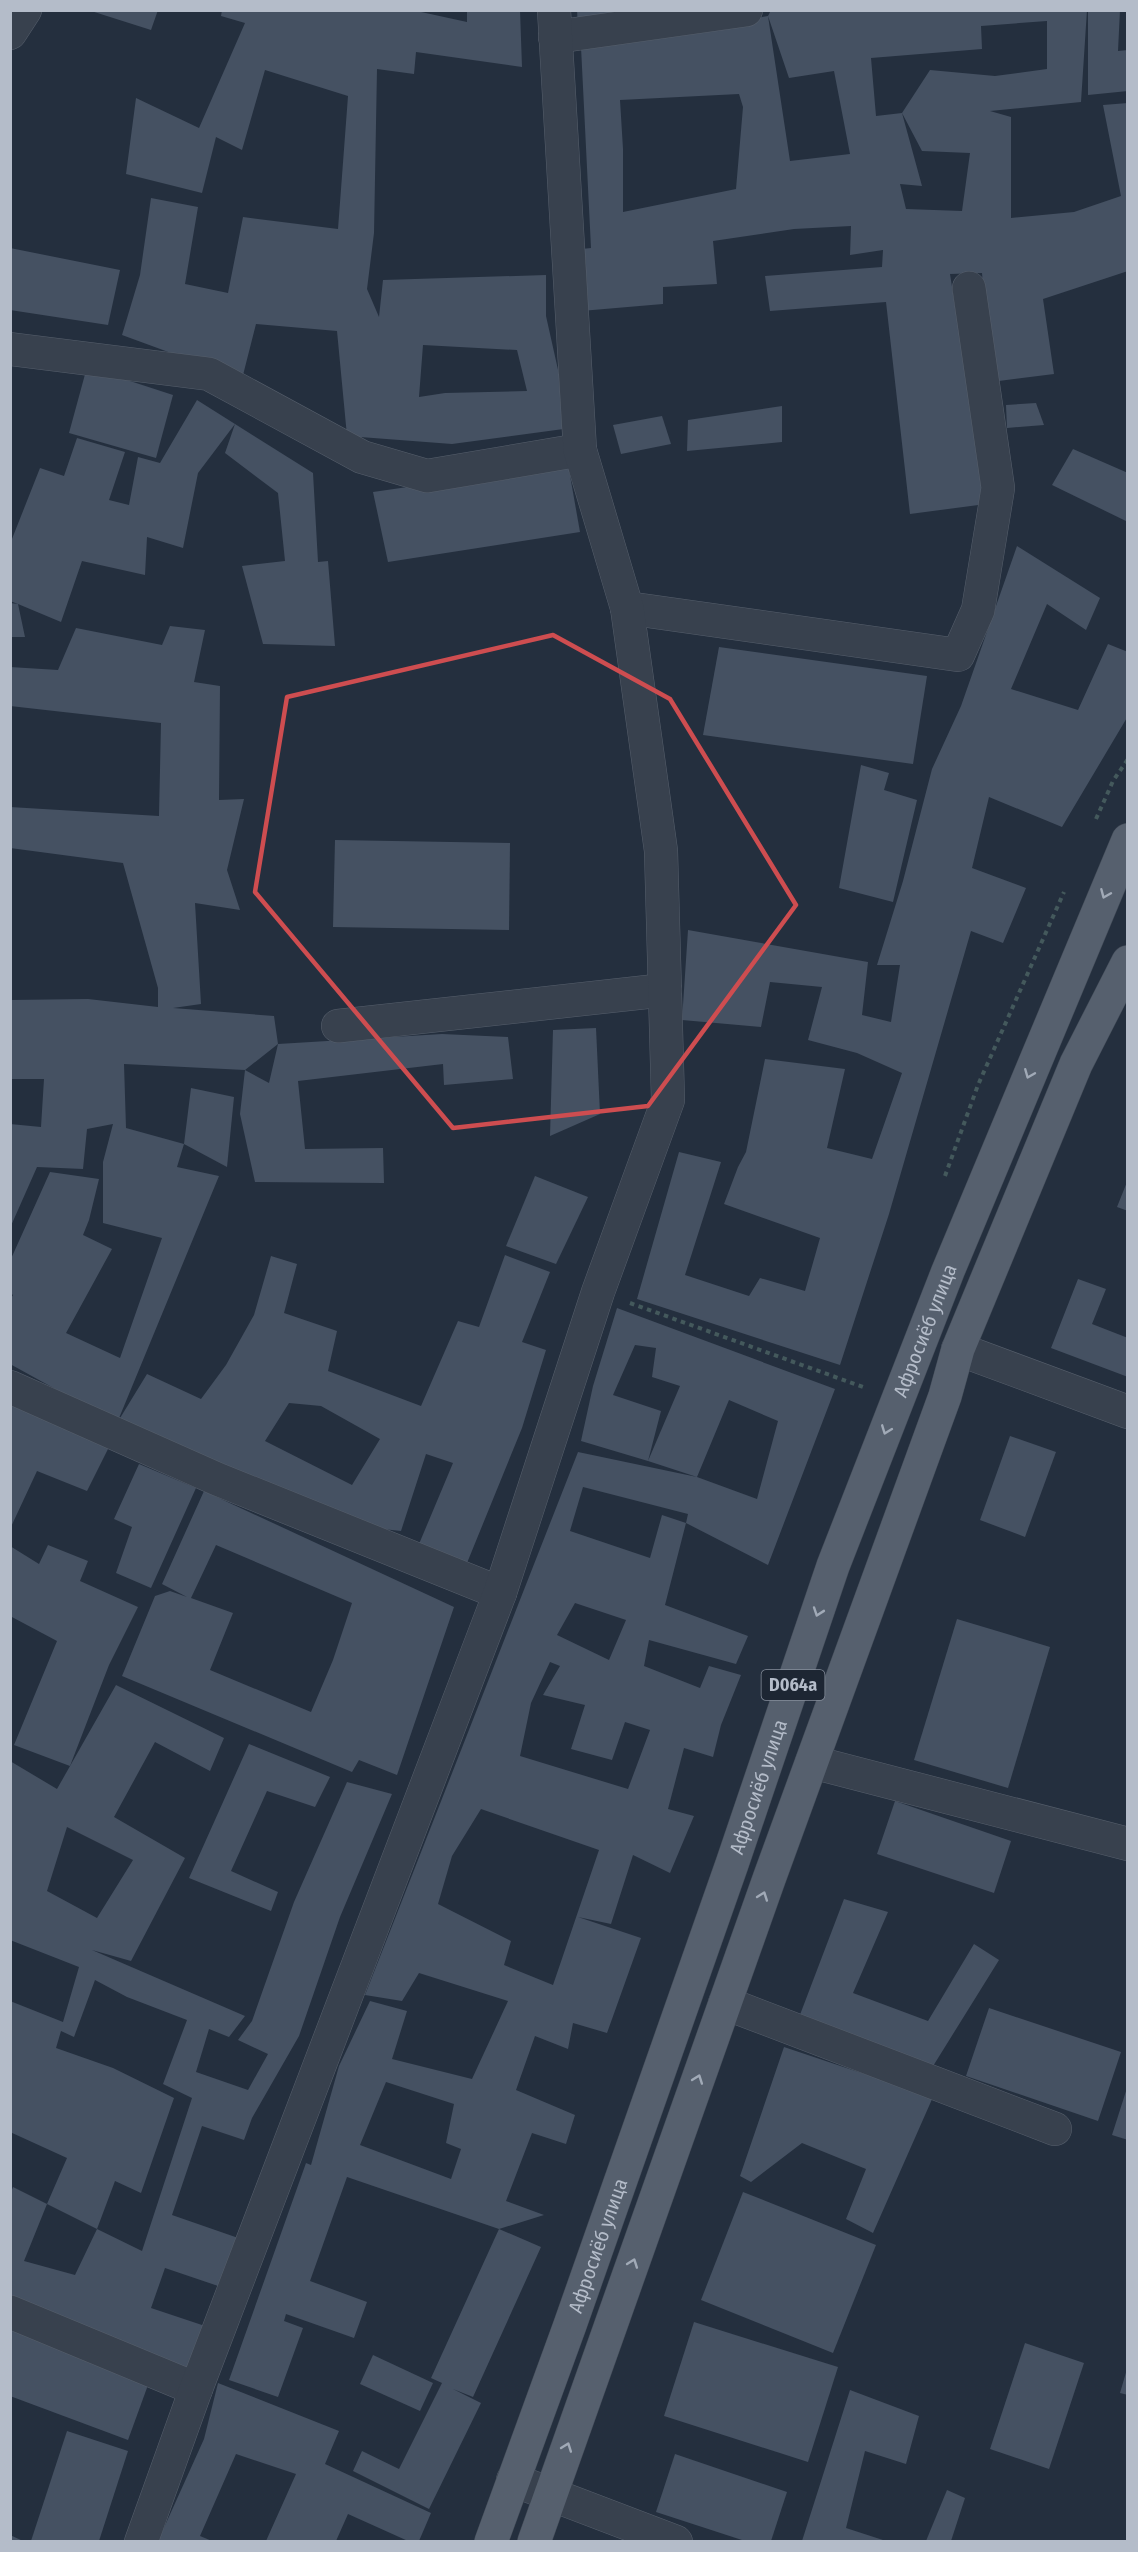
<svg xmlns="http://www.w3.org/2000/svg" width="1138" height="2552" font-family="'Fira Sans Condensed',sans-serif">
	<rect width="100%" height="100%" fill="#242f3e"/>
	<g fill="#455162" fill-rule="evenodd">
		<path d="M88,10H158L151,30Z"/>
		<path d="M222,10H412L467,22V10H520L522,67L416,52L414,74L377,69L374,233L367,289L379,317L383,280L546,275V316L571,428L452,444L347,436L337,331L256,324L242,379L122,335L140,275L151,198L198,207L185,284L228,293L243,217L338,229L348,96L265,70L242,150L216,137L202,193L126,174L136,98L199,128L245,23L221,16ZM423,345L517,350L527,391L445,393L419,397Z"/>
		<path d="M577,10H614L615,19L578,28Z"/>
		<path d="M771,10H1087L1081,102L990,111L1011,117V218L1074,212L1121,196L1103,105L1128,103V271L1043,299L1054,374L991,382L982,273L950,274L986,504L910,514L886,302L770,311L765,276L882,267L883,250L850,255L851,226L794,229L713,241L717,284L663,287V304L581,311L573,250L591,248L581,47L768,16ZM768,16L789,78L834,71L850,154L790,161ZM1047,21V69L995,76L930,70L902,113L922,151L970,153L962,211L906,209L900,184L922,186L902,113L876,116L871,58L982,49L981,26ZM739,94L743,107L736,189L623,212V149L620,100Z"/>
		<path d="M1088,10H1120L1118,51L1128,50V91L1088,95Z"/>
		<path d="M10,248L120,270L108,325L10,310Z"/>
		<path d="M87,367L173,395L156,458L69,433Z"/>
		<path d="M197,400L235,424L313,473L318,562L328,561L335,646L263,644L242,566L285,561L278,493L225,453L235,424L198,473L183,548L147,537L145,575L82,561L61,622L18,604L25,637H10V603L18,604L10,601V544L40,468L64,476L77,438L125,452L109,500L129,505L138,457L160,463Z"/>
		<path d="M1036,403L1044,425L1007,428L1006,405Z"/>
		<path d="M782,406V442L687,451L688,420Z"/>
		<path d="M662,416L671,444L621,454L613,425Z"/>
		<path d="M1073,449L1128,473V522L1052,485Z"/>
		<path d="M568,464L580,532L388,562L373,492Z"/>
		<path d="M1017,546L1100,598L1086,630L1047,604L1011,689L1078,710L1108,644L1128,652V716L1062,827L989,797L972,868L1026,888L1003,943L971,931L889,1214L840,1365L637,1299L679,1152L721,1162L685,1275L749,1296L760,1278L805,1291L820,1238L724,1204L738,1167L746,1152L765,1059L845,1069L827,1148L872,1159L902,1073L857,1053L808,1040L822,987L770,982L761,1027L682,1020L688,930L868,962L862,1015L891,1022L900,965H877L903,881L932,769L961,706Z"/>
		<path d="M170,626L205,630L194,682L220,686L219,800L244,799L227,870L240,910L195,903L201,1004L173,1008L274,1016L278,1044L245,1070L269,1083L278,1044L442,1034L508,1037L513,1079L444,1085L443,1064L298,1081L305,1149L383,1148L384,1183L255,1182L240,1114L245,1070L124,1064L126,1128L184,1144L177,1167L219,1176L117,1423L10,1364V1300L13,1295L10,1293V1261L50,1172L99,1179L89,1220L83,1235L112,1249L66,1333L120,1358L162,1238L103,1223V1162L113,1124L87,1129L83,1169L37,1167L10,1228V1124L41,1127L44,1079H10V1000L88,999L158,1007V988L123,863L10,848V807L159,816L161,723L10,706V667L58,670L76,628L162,645Z"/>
		<path d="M719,647L927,676L913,764L703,735Z"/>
		<path d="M861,765L889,773L884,790L917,800L893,902L839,888Z"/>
		<path d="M335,840L510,843L509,930L333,927Z"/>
		<path d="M596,1028L600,1114L550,1136L553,1030Z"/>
		<path d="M191,1088L234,1097L227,1167L184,1144Z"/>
		<path d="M535,1176L588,1197L556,1264L506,1246Z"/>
		<path d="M1127,1182H1128V1211L1117,1207Z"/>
		<path d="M505,1255L550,1272L522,1342L546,1350L522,1428L467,1563L419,1544L453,1463L426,1454L401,1531L356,1526L117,1423L147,1374L201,1399L226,1365L254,1315L271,1256L297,1264L284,1313L337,1331L328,1371L421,1406L458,1321L479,1327ZM289,1403L321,1406L380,1439L352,1485L265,1441Z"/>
		<path d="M1078,1279L1106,1289L1092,1324L1128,1338V1377L1051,1348Z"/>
		<path d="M617,1308L835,1389L768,1565L686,1523L688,1514L583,1487L570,1531L650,1558L662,1515L686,1523L665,1605L748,1636L736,1664L649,1640L644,1666L700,1688L709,1666L741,1675L721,1725L713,1757L684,1748L668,1809L694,1816L670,1873L633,1855L611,1924L578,1917L641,1938L607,2033L573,2023L568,2049L535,2036L516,2090L575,2115L566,2144L532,2133L506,2201L544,2215L499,2229L347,2177L310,2281L367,2302L354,2338L286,2314L284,2321L303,2328L278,2397L229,2380L306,2163L311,2165L339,2066L370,2001L407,2011L392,2059L472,2079L508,2001L419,1973L402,2001L365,1995L578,1452L697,1477L648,1461L680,1386L652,1377L656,1348L635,1345L613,1395L661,1411L648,1461L581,1441L593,1386ZM729,1400L778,1421L757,1499L697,1477ZM575,1603L626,1620L609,1660L557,1635ZM550,1662L560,1666L543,1695L585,1705L571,1749L612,1760L625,1722L650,1730L628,1789L520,1756L531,1703ZM481,1809L599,1850L553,1985L504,1965L511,1941L438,1904L452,1856ZM386,2082L454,2104L446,2143L461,2149L451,2179L360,2145Z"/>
		<path d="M10,1396L111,1443L87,1491L37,1471L10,1529Z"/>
		<path d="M1010,1436L1056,1452L1025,1537L980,1520Z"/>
		<path d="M139,1464L196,1488L151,1588L116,1573L132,1527L114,1519Z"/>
		<path d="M204,1491L454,1607L397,1775L359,1760L352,1772L122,1676L155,1596L170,1591L187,1597L162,1584ZM216,1545L352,1603L333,1660L311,1712L210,1670L233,1613L191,1598Z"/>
		<path d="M48,1545L88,1561L80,1581L138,1607L109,1665L70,1766L14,1745L57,1641L10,1616V1546L39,1564Z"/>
		<path d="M957,1619L1050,1647L1008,1788L914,1760Z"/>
		<path d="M116,1685L224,1738L210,1771L155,1742L114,1817L185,1858L131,1961L92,1950L245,2016L229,2037L209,2029L196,2072L248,2090L268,2054L238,2040L252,2021L294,1902L347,1782L392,1794L340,1917L299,2036L252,2118L244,2140L202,2126L172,2215L244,2240L227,2289L165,2268L151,2308L205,2326L189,2373L10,2301V2195L13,2187L47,2204L24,2261L75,2275L97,2229L142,2251L192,2098L163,2084L187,2020L127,1997L95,1980L74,2037L61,2031L56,2048L113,2068L174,2098L141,2193L115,2181L97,2229L47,2204L67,2158L10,2132V2001L63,2022L79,1967L10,1940V1761L57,1789ZM67,1827L133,1860L97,1918L47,1891Z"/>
		<path d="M249,1744L330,1777L315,1807L267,1791L231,1871L278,1892L271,1911L189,1878Z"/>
		<path d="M895,1801L1011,1841L994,1893L877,1854Z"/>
		<path d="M844,1899L888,1912L853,1993L928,2021L974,1944L999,1960L930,2071L798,2020Z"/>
		<path d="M989,2008L1121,2052L1098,2121L966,2076Z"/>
		<path d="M784,2047L933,2097L873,2233L846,2219L866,2169L802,2143L751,2182L740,2176Z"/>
		<path d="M1127,2088L1128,2089V2140L1112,2135Z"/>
		<path d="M743,2192L876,2245L833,2353L701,2300Z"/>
		<path d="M499,2229L541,2247L473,2397L453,2389L481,2403L429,2509L353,2471L362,2451L399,2469L442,2383L431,2378Z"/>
		<path d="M10,2321L152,2374L128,2440L10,2396Z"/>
		<path d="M694,2322L838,2367L808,2462L664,2416Z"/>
		<path d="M1025,2343L1084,2363L1049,2469L990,2449Z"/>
		<path d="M373,2355L433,2383L420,2411L360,2384Z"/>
		<path d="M1127,2369H1128V2395L1120,2393Z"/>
		<path d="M218,2383L339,2431L325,2464L431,2513L419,2541H408L348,2514L336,2541H266L296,2474L236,2454L200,2536L212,2541H158L204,2439Z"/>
		<path d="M850,2390L919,2416L906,2464L865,2451L846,2528L886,2541H802Z"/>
		<path d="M67,2431L128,2451L99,2541H31Z"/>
		<path d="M675,2454L787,2492L771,2541H745L656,2512Z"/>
		<path d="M947,2490L965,2498L951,2541H926Z"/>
		<path d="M10,2535L23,2541H10Z"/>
	</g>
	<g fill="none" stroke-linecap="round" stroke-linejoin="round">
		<g stroke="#565f6c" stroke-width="34">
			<g id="minor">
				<path d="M10,33L25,10"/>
				<path d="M555,37L746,10"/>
				<path d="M10,349L209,374L362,457L427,476L580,450"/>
				<path d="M627,608L958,655L978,610L998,488L969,288"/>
				<path d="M338,1026L665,990"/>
				<path d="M958,1349L1128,1412"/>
				<path d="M10,1387L217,1479L500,1593"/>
				<path d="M812,1762L1128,1844"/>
				<path d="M725,2003L1055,2129"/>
				<path d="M10,2312L196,2389"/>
				<path d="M513,2480L676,2542"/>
				<path d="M141,2542L196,2389L500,1593L598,1292L668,1100L661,851L627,608L580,450L554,10"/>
			</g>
		</g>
		<g stroke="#414a57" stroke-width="34">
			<g id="primary">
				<path id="s1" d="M491,2542L570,2325L732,1864L833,1566L948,1271L1128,840"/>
				<path d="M534,2542L769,1879L945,1396L958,1349L1076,1064L1128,962"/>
			</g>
		</g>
		<g stroke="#44595c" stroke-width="4" stroke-dasharray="4.5 4.5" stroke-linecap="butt">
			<path d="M1096,819L1113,781L1128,759"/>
			<path d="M945,1176L978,1085L1064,892"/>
			<path d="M630,1303L863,1387"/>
		</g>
		<use href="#minor" stroke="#38414e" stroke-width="33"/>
		<use href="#primary" stroke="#56606e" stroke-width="33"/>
	</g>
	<defs><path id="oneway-chevron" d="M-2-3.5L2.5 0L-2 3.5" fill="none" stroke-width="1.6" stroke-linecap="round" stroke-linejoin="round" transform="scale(1.5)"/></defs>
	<g stroke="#a1aab7">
		<use href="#oneway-chevron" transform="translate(1105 894) rotate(113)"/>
		<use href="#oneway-chevron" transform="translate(1029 1074) rotate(112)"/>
		<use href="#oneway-chevron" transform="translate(886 1430) rotate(111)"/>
		<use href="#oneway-chevron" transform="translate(818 1612) rotate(109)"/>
		<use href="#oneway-chevron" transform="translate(763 1896) rotate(-70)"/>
		<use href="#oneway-chevron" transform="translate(698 2079) rotate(-70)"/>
		<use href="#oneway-chevron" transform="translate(633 2263) rotate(-70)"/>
		<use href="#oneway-chevron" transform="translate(567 2447) rotate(-70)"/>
	</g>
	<path fill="none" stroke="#ce4d50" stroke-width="4.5" stroke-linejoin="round" d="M553,635L670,699L796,905L648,1106L453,1128L255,892L287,697Z"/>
	<g text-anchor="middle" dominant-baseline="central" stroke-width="4.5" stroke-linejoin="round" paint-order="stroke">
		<rect fill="#1d2633" stroke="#878f9c" stroke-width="1.5" x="761.5" y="1670" width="63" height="30" rx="4.5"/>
		<g font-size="18" font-weight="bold" fill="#b4bcc9">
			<text x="793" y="1685">D064a</text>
		</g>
		<g font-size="20" fill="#b4bcc9" stroke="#1d2633">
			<text stroke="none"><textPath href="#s1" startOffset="1287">Афросиёб улица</textPath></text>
			<text stroke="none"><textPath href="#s1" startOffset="801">Афросиёб улица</textPath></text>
			<text stroke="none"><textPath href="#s1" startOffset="315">Афросиёб улица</textPath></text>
		</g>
	</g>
	<rect width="1138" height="2552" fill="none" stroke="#b4bcc9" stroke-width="24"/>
</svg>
